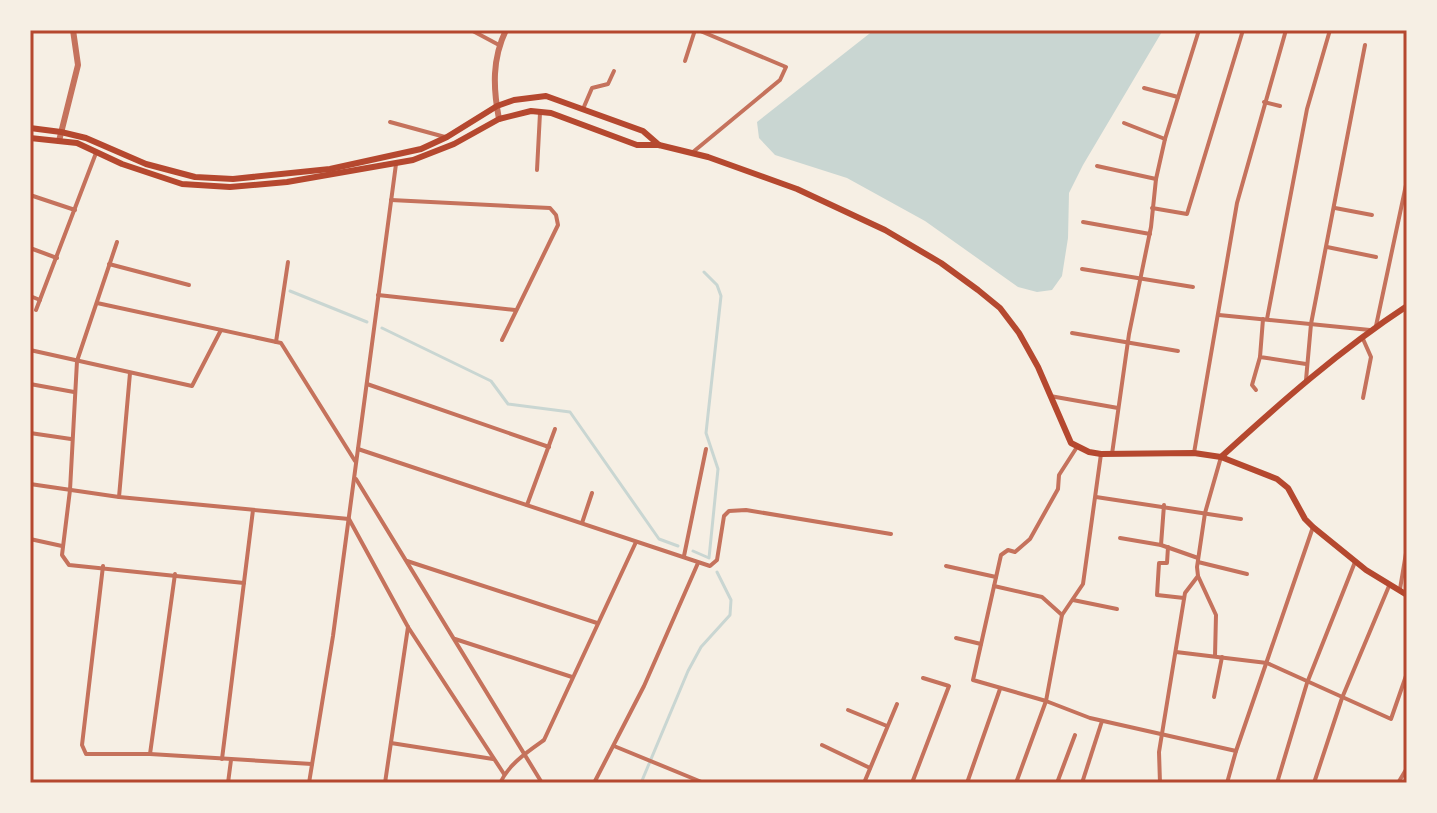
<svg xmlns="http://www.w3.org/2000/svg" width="1437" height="813" font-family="'Fira Sans Condensed',sans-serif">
	<rect width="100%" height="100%" fill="#f6efe4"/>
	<path fill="#c9d6d2" d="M874,30H1163L1083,165L1069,193L1068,238L1062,276L1052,290L1037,292L1018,287L925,221L847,178L775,155L759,138L757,122Z"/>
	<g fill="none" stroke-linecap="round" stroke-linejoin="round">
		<g stroke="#c9d6d2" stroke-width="3">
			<path d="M290,291L367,322"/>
			<path d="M382,328L491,381L508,404L570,412L659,539L678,546"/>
			<path d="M693,551L709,558L718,469L706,433L721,296L717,285L704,272"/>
			<path d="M641,783L688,671L701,647L730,615L731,600L717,572"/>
		</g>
		<g stroke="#c5725c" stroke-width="4">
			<path d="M471,30L499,45"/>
			<path d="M685,61L695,30"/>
			<path d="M1144,88L1178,97"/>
			<path d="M1264,102L1280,106"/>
			<path d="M583,109L592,88L608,84L614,71"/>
			<path d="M390,122L445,137"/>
			<path d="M1124,123L1165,139"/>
			<path d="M693,152L780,80L786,67L698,30"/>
			<path d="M1097,166L1156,179"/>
			<path d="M537,170L540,113"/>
			<path d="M30,195L75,210"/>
			<path d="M391,200L550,208L556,215L558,225L502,340"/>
			<path d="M1152,208L1187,214L1243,30"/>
			<path d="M1335,208L1372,215"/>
			<path d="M1083,222L1150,234"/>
			<path d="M117,242L77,361L70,490L62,555L69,565L244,583"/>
			<path d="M1327,247L1376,257"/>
			<path d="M30,248L57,258"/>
			<path d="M109,264L189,285"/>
			<path d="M1082,269L1193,287"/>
			<path d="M378,295L515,310"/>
			<path d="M30,296L40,300"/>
			<path d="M97,303L281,343L355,461"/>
			<path d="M36,310L96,153"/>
			<path d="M1219,315L1370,330"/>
			<path d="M1263,319L1260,357L1306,364"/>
			<path d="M1267,319L1307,109L1330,30"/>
			<path d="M1376,326L1406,185"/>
			<path d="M1072,333L1178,351"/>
			<path d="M276,342L288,262"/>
			<path d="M30,350L192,386L221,330"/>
			<path d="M1306,380L1311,324L1365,45"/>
			<path d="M30,384L74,392"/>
			<path d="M367,384L549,447"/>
			<path d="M1256,390L1252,385L1260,357"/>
			<path d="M1050,396L1118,408"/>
			<path d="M1363,398L1371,357L1363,339"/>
			<path d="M30,433L71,439"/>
			<path d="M1077,447L1059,475L1058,489L1030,539L1015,552L1008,550L1001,555L973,680L1046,701L1090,718L1236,751"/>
			<path d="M358,449L710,566L717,560L724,516L729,511L746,510L891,534"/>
			<path d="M1194,453L1237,203L1286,30"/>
			<path d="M1112,454L1129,334L1151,227L1156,179L1165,139L1199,30"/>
			<path d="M356,479L542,783"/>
			<path d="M30,484L119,497L349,519L408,627L504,774"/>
			<path d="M119,497L130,373"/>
			<path d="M1096,497L1241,519"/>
			<path d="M527,505L555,429"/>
			<path d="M582,523L592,493"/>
			<path d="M1120,538L1161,545L1198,558"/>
			<path d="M30,539L62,546"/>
			<path d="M1161,545L1164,505"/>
			<path d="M1168,547L1167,563H1159L1157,595L1184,598"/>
			<path d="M684,556L706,449"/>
			<path d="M407,561L597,623"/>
			<path d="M1198,562L1247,574"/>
			<path d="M103,566L82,745L86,754H150L312,764"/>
			<path d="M946,566L996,577"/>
			<path d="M994,586L1042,597L1062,615"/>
			<path d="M1400,589L1407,547"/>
			<path d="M1073,600L1117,609"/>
			<path d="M956,638L981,644"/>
			<path d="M455,639L572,677"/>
			<path d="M1176,652L1267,663L1391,719L1407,673"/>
			<path d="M1215,656L1216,615L1198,576L1197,567L1205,513L1221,457"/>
			<path d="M1214,697L1222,657"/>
			<path d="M848,710L887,726"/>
			<path d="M391,743L493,759"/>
			<path d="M822,745L870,768"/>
			<path d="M614,746L704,783"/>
			<path d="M150,754L175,574"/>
			<path d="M222,759L253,510"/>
			<path d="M228,783L231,760"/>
			<path d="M309,783L333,636L396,164"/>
			<path d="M385,783L408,627"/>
			<path d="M500,783C509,764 527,752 544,740L636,542"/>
			<path d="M594,783L644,686L698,563"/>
			<path d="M864,783L897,704"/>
			<path d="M912,783L949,686L923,678"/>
			<path d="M967,783L1000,689"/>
			<path d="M1016,783L1046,701L1062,615L1083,584L1101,454"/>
			<path d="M1057,783L1075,735"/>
			<path d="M1082,783L1102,721"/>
			<path d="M1160,783L1159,752L1185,593L1198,576"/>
			<path d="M1227,783L1236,751L1313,527"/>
			<path d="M1277,783L1307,683L1355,562"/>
			<path d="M1314,783L1342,698L1389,586"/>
			<path d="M1398,783L1407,768"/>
		</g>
		<g stroke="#c5725c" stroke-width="6">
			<path d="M499,119C493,88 492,59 506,30"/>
			<path d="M59,141L78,65L73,30"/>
		</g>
		<g stroke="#b5482f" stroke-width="6">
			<path d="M30,128L61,132L86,138L146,164L195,177L233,179L330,169L421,149L447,137L497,106L514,100L546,96L643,131L659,145"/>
			<path d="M30,138L77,143L122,164L182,184L230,187L287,182L413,160L454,144L499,119L531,111L551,113L637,145H659L708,157L797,189L885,230L941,263L978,290L1000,308L1019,333L1038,367L1071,443L1089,452L1101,454L1194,453L1221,457L1277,479L1288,488L1305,519L1313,527L1366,570L1407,595"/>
			<path d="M1221,457C1280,403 1340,350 1407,306"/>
		</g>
	</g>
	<rect width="1437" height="813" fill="none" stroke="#f6efe4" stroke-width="64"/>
	<rect x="32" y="32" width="1373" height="749" fill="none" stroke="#b5482f" stroke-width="3"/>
</svg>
